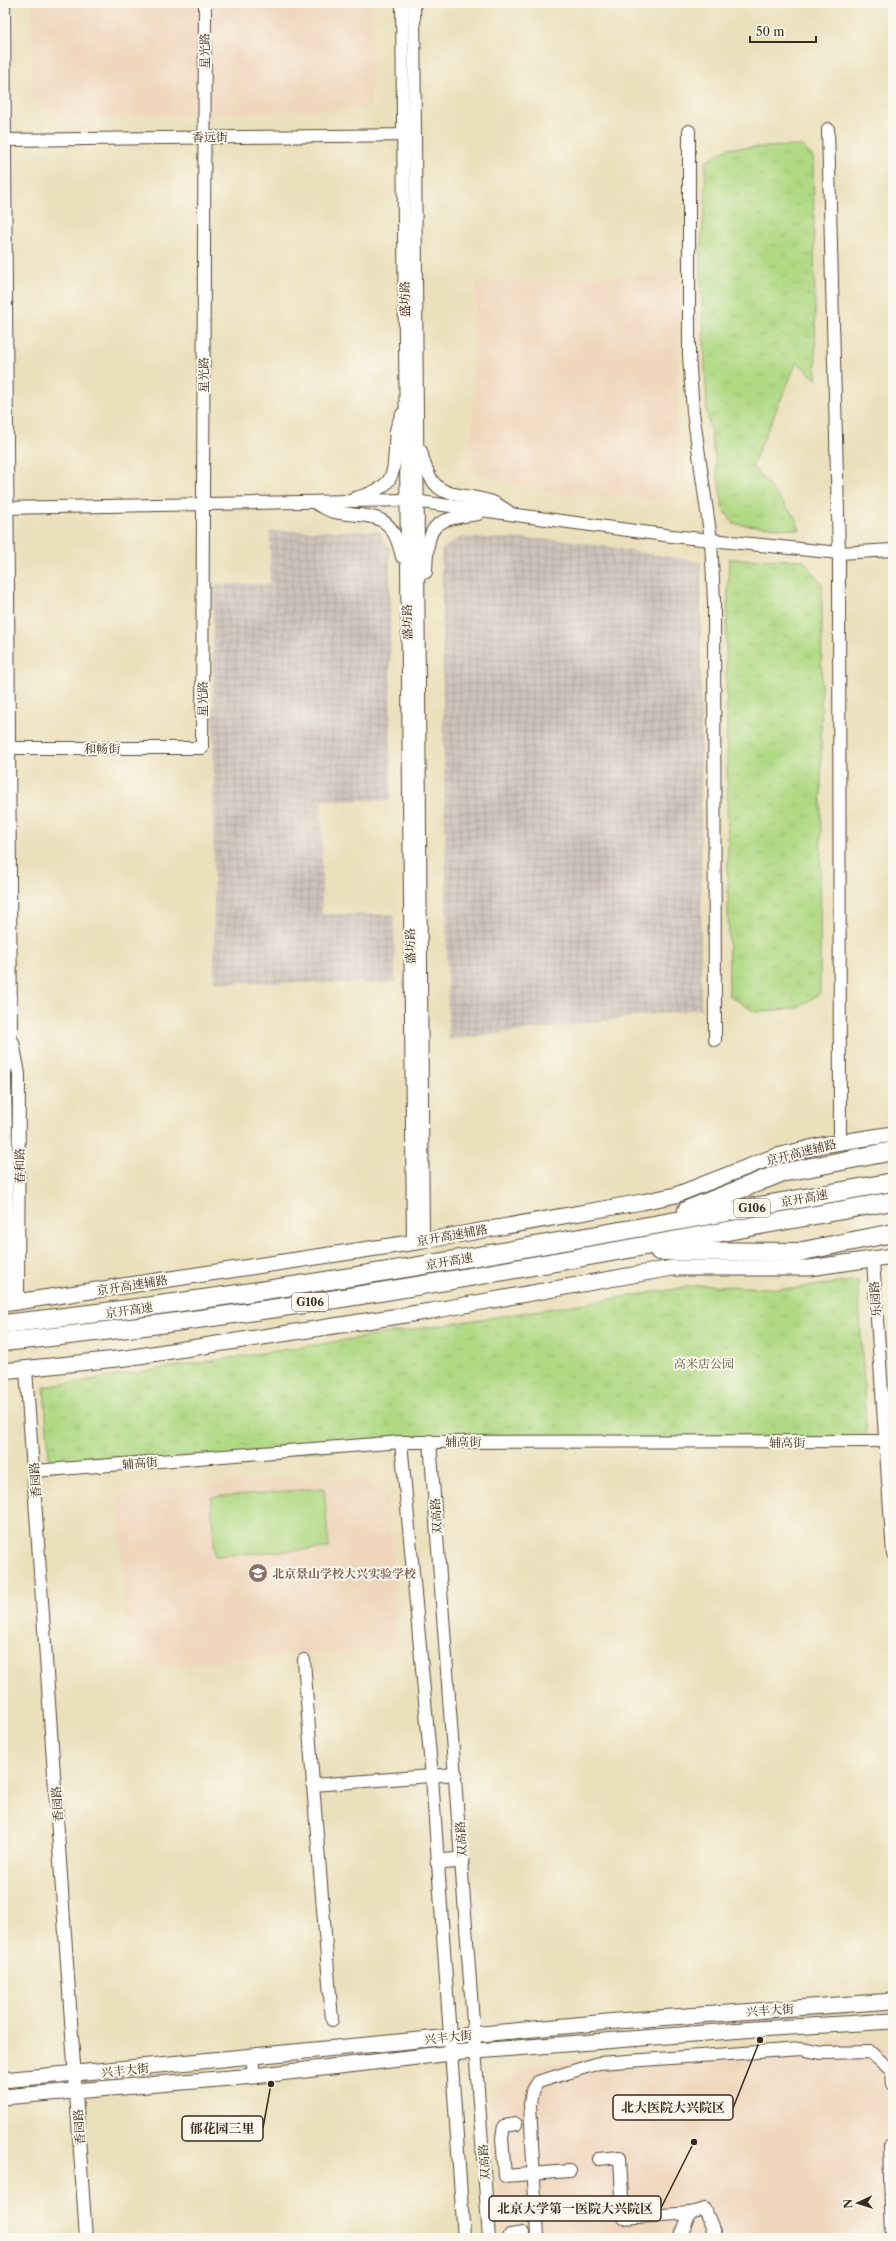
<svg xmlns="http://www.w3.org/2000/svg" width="896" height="2241" font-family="'Libre Caslon Text','Noto Serif SC',serif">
	<defs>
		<pattern id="industrial-grid" width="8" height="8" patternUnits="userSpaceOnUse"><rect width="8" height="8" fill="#cdc2b9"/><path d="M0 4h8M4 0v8" fill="none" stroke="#b1a79f"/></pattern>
		<pattern id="park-tufts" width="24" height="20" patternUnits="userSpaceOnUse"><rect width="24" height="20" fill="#b0d984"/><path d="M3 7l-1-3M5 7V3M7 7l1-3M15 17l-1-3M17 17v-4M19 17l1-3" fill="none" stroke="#98ba72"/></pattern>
	</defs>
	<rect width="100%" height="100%" fill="#fbf7ec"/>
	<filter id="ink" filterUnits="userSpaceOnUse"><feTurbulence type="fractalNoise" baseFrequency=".025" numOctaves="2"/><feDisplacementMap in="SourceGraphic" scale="8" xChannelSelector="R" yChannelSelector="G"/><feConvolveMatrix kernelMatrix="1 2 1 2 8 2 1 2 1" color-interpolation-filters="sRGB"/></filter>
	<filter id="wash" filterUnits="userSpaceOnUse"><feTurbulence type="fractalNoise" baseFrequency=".012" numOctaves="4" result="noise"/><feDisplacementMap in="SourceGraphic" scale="16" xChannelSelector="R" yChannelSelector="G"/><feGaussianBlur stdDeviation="0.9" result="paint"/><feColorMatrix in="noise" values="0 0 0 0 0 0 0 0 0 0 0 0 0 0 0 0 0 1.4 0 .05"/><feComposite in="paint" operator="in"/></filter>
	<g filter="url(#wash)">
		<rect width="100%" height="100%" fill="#ebe0bc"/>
		<g fill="#efd6bc">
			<path d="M32,3H372L371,108L64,119L32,98Z"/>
			<path d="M681,273L676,480L662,500L552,493L471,473L476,282Z"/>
			<path d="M301,1477L322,1480L364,1477L388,1499L398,1647L128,1668L118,1493Z"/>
			<path d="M868,2035L893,2053V2238H502L490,2098L522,2068L592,2058Z"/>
		</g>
		<g fill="url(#industrial-grid)">
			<path d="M270,531H379L390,548L391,800L322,801V914H394L395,983H214L213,584H270Z"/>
			<path d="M460,537L567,540L701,562V1009L448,1040L441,550Z"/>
		</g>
		<path fill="#b0d984" stroke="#768251" d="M324,1488L329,1548L215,1556L211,1497Z"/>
		<g fill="url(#park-tufts)" stroke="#768251">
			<path d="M802,146L813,157L816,379L797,362L752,466L795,517L800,530L734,524L723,509L707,411L700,250L705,208L706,161L728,148Z"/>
			<path d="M729,559L803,560L822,584L820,993L799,1008L755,1012L729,995L726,650Z"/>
			<path d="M858,1280L867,1442L467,1441L50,1470L44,1387L701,1285L790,1289Z"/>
		</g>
	</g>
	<g filter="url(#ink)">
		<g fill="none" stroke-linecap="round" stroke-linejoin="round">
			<g stroke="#554536" stroke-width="14">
				<g id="minor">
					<path d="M4,3L11,1031L5,1074L8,1304"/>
					<path d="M402,3L413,1242"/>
					<path d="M414,3L423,1241"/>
					<path d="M828,129L839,553L840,1142"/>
					<path d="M689,131V355L693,412L711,540L714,601L715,1040"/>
					<path d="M6,140L411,135"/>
					<path d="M421,451C433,502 449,490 489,501C496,502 502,508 508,511"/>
					<path d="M355,498C402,486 392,470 396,432C396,426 400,420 402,414"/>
					<path d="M315,503C321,506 328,511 335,512C374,519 391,509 402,557"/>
					<path d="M3,508L406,500L672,536L839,553L893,550"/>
					<path d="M426,572C428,524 431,520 478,514"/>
					<path d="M3,748H202L205,3"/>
					<path d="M13,1042L19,1074L18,1302"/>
					<path d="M873,1260L893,1554"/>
					<path d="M26,1369L86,2238"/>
					<path d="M430,1441L489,2238"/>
					<path d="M401,1442L432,1777L464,2238"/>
					<path d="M35,1471L401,1442L893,1441"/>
					<path d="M304,1660L313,1785L456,1774"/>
					<path d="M313,1785L332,2020"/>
					<path d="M252,2056L254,2076"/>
					<path d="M516,2124L504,2126L502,2138L505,2176L570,2171"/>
					<path d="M598,2159L620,2157L623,2218L690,2213L680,2238"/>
					<path d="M690,2213L705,2209L716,2238"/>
					<path d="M509,2238L510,2235L523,2233"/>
					<path d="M537,2238L530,2104L532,2092L538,2082L599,2063L801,2049L822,2053L870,2052L892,2071L893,2084"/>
					<path d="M892,2238L889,2146H893"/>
				</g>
			</g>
			<g stroke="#554536" stroke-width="17">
				<g id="major">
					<path d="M3,1304L423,1241L642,1202L676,1195L773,1157L822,1145L893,1134"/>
					<path d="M3,1371L126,1358L431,1311L672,1268H809L893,1256"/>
					<path d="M438,1862L462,1860"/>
					<path d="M3,2080L617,2021L893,2001"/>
					<path d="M3,2097L254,2076L451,2053L756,2029L893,2021"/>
				</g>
			</g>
			<g stroke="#554536" stroke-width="20">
				<g id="highway">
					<path d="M687,1210L781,1173L893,1151"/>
					<path d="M659,1251L798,1252L893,1233"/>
					<path d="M3,1324C302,1292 597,1235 893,1182"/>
					<path d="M3,1342C302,1313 597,1254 893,1201"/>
				</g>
			</g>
			<use href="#minor" stroke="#fff" stroke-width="12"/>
			<use href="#major" stroke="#fff" stroke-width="15"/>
			<use href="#highway" stroke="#fff" stroke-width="18"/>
		</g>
	</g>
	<defs>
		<g id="school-disc" transform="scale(1)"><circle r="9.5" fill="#8d6e63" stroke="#fbf7ec"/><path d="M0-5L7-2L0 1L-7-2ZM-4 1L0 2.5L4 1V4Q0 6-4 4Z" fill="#fff"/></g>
	</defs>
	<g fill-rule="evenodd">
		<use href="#school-disc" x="258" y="1573"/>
	</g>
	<g text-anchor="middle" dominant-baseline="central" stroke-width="4" stroke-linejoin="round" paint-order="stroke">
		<g fill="#fbf7ec" stroke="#75685c" stroke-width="1">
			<rect x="734" y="1199" width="36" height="18" rx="3"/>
			<rect x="292" y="1293" width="36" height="18" rx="3"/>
		</g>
		<g font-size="11" font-weight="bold" fill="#3b2a1e">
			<text x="752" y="1208">G106</text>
			<text x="310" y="1302">G106</text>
		</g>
		<g font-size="12" fill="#3b2a1e" stroke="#fbf7ec">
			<text transform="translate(204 51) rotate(-90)">星光路</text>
			<text transform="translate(210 137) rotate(-1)">香远街</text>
			<text transform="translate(404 299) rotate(-90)">盛坊路</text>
			<text transform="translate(203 375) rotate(-90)">星光路</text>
			<text transform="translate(407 622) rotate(-91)">盛坊路</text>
			<text transform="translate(202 699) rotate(-90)">星光路</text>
			<text x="102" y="748">和畅街</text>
			<text transform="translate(410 946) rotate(-91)">盛坊路</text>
			<text transform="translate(801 1152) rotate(-14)">京开高速辅路</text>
			<text transform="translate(19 1166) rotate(-90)">春和路</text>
			<text transform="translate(804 1198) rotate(-10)">京开高速</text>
			<text transform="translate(452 1235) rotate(-10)">京开高速辅路</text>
			<text transform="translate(449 1261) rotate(-10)">京开高速</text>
			<text transform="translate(132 1285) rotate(-9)">京开高速辅路</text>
			<text transform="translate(875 1299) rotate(-94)">乐园路</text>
			<text transform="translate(129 1310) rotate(-8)">京开高速</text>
			<text x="463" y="1441">辅高街</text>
			<text x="787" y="1442">辅高街</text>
			<text transform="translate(140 1463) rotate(-5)">辅高街</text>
			<text transform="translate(35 1480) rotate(-94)">香园路</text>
			<text transform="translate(436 1516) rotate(-94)">双高路</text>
			<text transform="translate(57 1804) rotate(-94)">香园路</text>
			<text transform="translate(461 1839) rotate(-94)">双高路</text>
			<text transform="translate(770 2010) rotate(-4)">兴丰大街</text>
			<text transform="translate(448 2037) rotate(-6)">兴丰大街</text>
			<text transform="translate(125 2070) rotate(-6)">兴丰大街</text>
			<text transform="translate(79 2127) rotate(-94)">香园路</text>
			<text transform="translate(484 2162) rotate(-94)">双高路</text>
		</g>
		<g font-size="12" fill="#585638" stroke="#fbf7ec">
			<text x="704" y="1363">高米店公园</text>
		</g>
		<g font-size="12" font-weight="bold" fill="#785e54" stroke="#fbf7ec" text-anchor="start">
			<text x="272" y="1573">北京景山学校大兴实验学校</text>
		</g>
	</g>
	<path fill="none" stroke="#3b2a1e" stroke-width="1.5" d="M760 2040L733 2108M271 2084L263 2128M694 2142L661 2208"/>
	<g fill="#3b2a1e" stroke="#fbf7ec" stroke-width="1.5">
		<circle cx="760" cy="2040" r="4"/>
		<circle cx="271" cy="2084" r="4"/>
		<circle cx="694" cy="2142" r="4"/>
	</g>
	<g fill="#fbf7ec" stroke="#3b2a1e" stroke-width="1.5">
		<rect x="613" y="2095" width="120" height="25" rx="4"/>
		<rect x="182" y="2116" width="81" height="25" rx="4"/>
		<rect x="489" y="2196" width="172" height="25" rx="4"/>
	</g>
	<g font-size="13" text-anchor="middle" font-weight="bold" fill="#3b2a1e">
		<text x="673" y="2112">北大医院大兴院区</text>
		<text x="222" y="2133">郁花园三里</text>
		<text x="575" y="2213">北京大学第一医院大兴院区</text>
	</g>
	<rect width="896" height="2241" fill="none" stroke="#fbf7ec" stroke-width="16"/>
	<g transform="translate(858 2203) rotate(266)" stroke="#fbf7ec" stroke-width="3" paint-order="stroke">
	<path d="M0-3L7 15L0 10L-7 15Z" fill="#3b2a1e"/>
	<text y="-6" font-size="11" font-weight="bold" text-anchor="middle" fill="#3b2a1e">N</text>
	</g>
	<path d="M750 36v6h66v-6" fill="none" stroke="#3b2a1e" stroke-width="2"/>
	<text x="756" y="36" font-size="12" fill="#3b2a1e" stroke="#fbf7ec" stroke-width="3" paint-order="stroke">50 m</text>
</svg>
